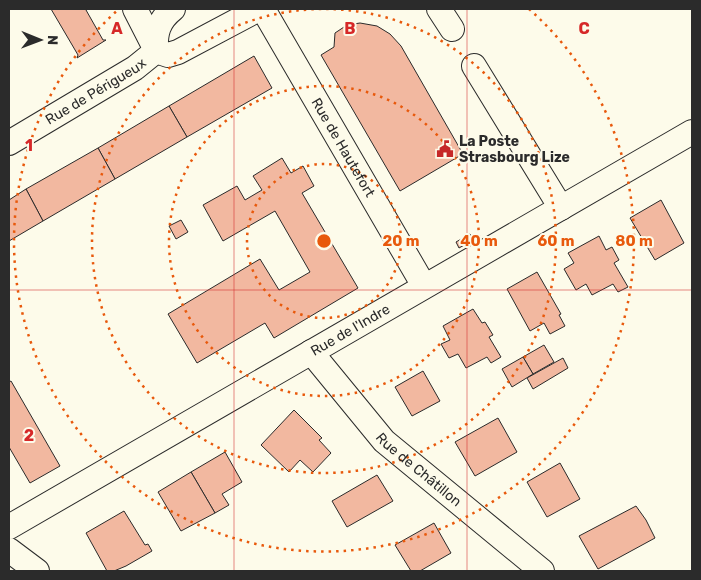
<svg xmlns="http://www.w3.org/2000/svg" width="701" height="580" font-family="Rubik,sans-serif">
	<rect width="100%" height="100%" fill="#fdfbea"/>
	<g fill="#f2b8a0" stroke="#2b2b2b">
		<path d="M51,9H88L86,10L103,40H106L77,58L78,55Z"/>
		<path d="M360,23L377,26L390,34L401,46L463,154L400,191L321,55L334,47L335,33L347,25Z"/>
		<path d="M254,56L272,88L187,137L169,106Z"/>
		<path d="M169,106L187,137L115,179L98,148Z"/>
		<path d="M98,148L115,179L43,221L26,189Z"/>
		<path d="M282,158L291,173L303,166L314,186L302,193L358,288L274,338L265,323L197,363L168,314L260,259L279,290L310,272L275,211L223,241L203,205L237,186L245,200L262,190L253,176Z"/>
		<path d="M26,189L43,221L9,241V200Z"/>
		<path d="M661,200L684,243L655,260L630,218Z"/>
		<path d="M181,220L188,232L176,239L169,226Z"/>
		<path d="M470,234L473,240L459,248L456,242Z"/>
		<path d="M599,236L606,250L612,247L619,260L614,263L628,287L618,292L613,284L592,295L586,284L576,290L564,269L574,263L568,253Z"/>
		<path d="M537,272L561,314L559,315L565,326L550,334L544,323L530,331L507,289Z"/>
		<path d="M473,309L482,323L485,322L493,335L489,337L501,357L491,363L487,357L466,368L458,354L449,358L441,344L450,340L443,326Z"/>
		<path d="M544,345L554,362L533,374L523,357Z"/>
		<path d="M523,357L533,374L512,387L502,369Z"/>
		<path d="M563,358L568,368L533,389L527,378Z"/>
		<path d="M423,371L440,401L412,416L395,387Z"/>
		<path d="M11,381L60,466L30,483L9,447V382Z"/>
		<path d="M294,410L322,438L319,440L331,453L313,472L300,460L289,472L261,445Z"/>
		<path d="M498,418L517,452L475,476L455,442Z"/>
		<path d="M225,452L242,482L222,494L229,505L215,513L191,472Z"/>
		<path d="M560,463L580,499L547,517L527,482Z"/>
		<path d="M191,472L215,513L181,531L158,492Z"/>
		<path d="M377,475L393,501L347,527L332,501Z"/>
		<path d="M636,506L646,520L655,538L598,569L579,536Z"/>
		<path d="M124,511L145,545L148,544L152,551L126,566L114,571H107L86,533Z"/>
		<path d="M434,523L451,553L420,571H411L395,545Z"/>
	</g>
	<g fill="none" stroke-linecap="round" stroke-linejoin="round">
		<g stroke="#2b2b2b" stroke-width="26">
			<g id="minor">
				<path d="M135,9L156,50"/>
				<path id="s1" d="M263,9L424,286"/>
				<path d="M439,9L452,29"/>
				<path d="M156,51L168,55L178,52L259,9"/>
				<path d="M156,51C155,33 158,21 173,9"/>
				<path d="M474,66L561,208"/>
				<path id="s2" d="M9,143L135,68L156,51"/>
				<path id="s3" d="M311,352L384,441L542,571"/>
				<path id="s4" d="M9,527L692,132"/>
				<path d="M9,550L37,571"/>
			</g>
		</g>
		<use href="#minor" stroke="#fdfbea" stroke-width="24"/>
	</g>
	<path fill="none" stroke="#d62828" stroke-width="1" stroke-opacity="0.55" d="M234,9V571M467,9V571M9,290H692"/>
	<g fill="none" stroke="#e8590c" stroke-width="2.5" stroke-dasharray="2.5 5">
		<circle cx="324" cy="241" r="77"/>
		<circle cx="324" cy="241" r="155"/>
		<circle cx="324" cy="241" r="232"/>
		<path d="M529 9A310 310 0 1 1 119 9"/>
	</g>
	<defs>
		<g id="civic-bare" transform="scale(1.35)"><path d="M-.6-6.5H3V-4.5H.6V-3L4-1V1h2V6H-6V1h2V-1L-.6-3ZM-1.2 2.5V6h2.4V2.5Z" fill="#c62828" stroke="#fdfbea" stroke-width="2.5" paint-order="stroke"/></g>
	</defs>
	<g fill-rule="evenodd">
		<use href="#civic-bare" x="445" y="149"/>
	</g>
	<g text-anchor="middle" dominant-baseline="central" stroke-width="4" stroke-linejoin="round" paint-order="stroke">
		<g font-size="14" fill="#2b2b2b" stroke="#fdfbea">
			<text stroke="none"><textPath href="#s2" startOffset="101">Rue de Périgueux</textPath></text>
			<text stroke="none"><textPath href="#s1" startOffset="160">Rue de Hautefort</textPath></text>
			<text stroke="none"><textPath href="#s4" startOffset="394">Rue de l'Indre</textPath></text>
			<text stroke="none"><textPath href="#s3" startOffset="160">Rue de Châtillon</textPath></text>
		</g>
		<g font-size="14" font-weight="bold" fill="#2b2b2b" stroke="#fdfbea" text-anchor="start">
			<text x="459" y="141">La Poste<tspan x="459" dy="16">Strasbourg Lize</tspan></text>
		</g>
	</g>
	<g font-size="16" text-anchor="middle" font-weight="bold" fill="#d62828" stroke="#fdfbea" stroke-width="4" stroke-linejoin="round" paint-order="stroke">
		<text x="117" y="34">A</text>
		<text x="350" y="34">B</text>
		<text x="584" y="34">C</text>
		<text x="29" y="151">1</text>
		<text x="29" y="441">2</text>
	</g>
	<circle cx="324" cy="241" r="8" fill="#e8590c" stroke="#fdfbea" stroke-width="2.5"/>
	<g font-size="15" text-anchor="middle" font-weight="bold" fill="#e8590c" stroke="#fdfbea" stroke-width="4" stroke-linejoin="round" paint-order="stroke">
		<text x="401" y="246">20 m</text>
		<text x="479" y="246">40 m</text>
		<text x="556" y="246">60 m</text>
		<text x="634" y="246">80 m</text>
	</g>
	<rect width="701" height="580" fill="none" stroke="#2b2b2b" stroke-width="20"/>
	<g transform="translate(40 40) rotate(91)" stroke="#fdfbea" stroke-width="4" paint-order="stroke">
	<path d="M0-4L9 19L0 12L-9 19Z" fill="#2b2b2b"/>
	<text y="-8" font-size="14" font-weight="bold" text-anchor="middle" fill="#2b2b2b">N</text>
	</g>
</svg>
